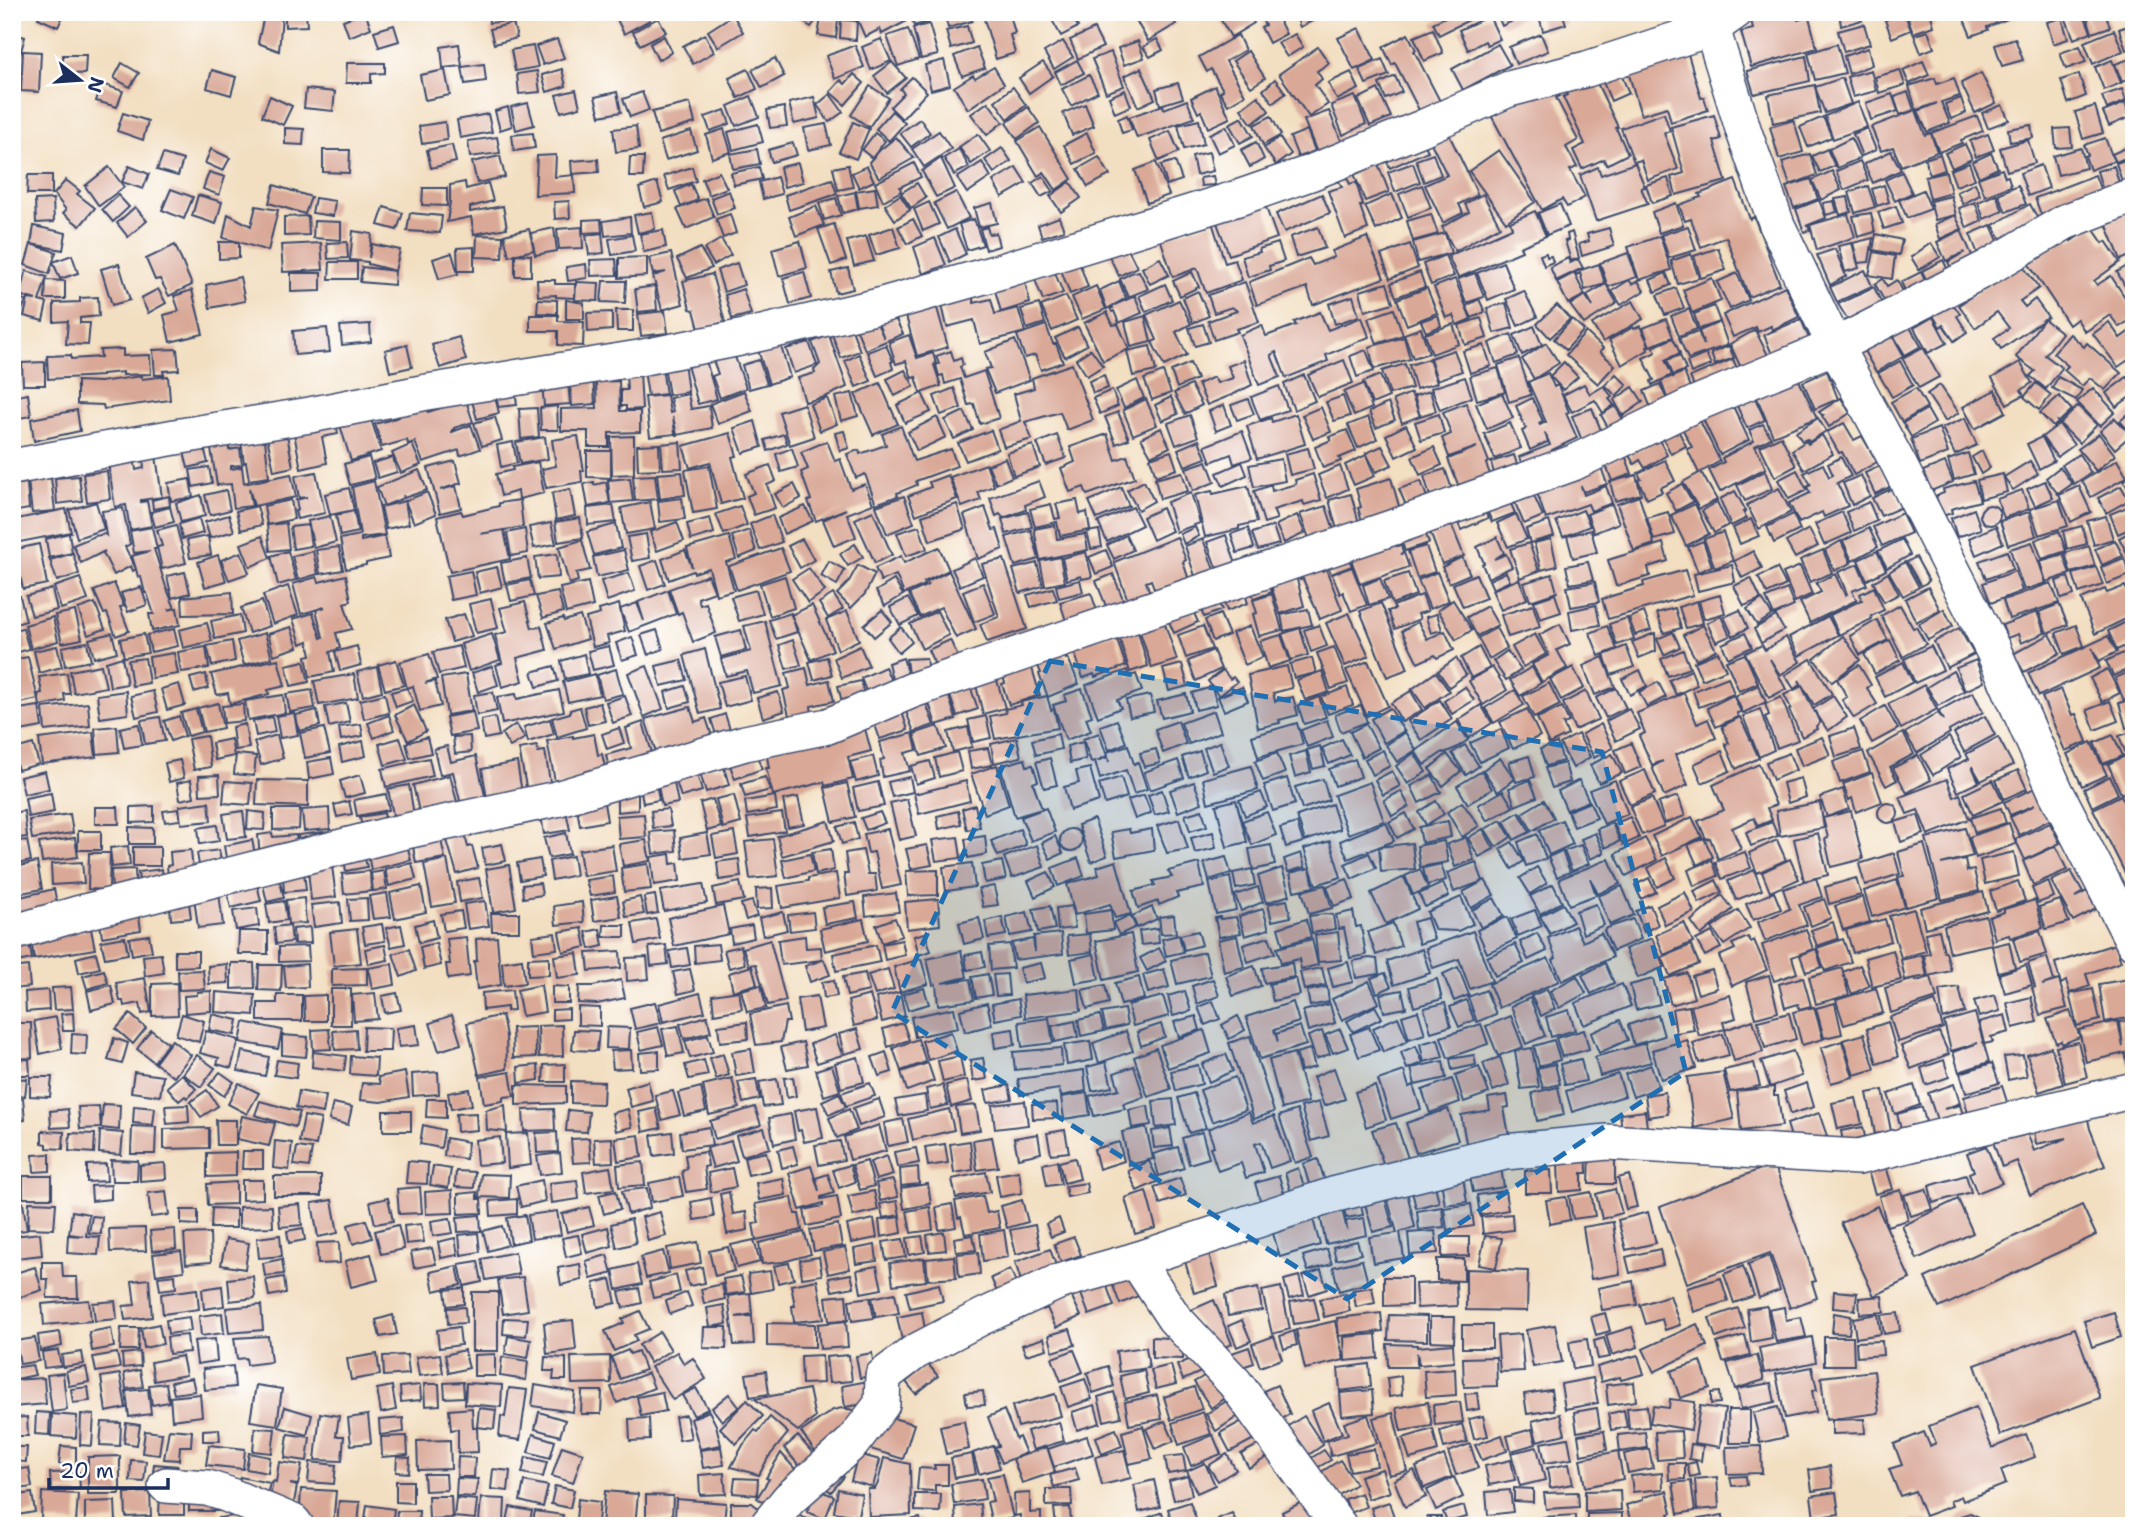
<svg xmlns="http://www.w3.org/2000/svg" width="2146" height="1538" font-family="'Shantell Sans',sans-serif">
	<rect width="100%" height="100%" fill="#fff"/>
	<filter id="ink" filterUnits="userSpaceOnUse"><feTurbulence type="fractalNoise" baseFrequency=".0143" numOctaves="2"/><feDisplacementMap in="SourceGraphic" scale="14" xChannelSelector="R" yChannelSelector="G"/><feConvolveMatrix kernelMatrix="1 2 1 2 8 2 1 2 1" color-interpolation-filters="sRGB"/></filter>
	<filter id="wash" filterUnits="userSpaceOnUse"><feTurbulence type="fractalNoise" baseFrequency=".00686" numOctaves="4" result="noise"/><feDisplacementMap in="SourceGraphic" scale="28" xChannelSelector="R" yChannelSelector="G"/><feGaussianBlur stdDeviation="1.57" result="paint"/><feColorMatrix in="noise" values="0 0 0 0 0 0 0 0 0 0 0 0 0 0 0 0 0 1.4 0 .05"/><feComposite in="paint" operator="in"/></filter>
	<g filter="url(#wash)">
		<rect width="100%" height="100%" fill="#f2dec0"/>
		<g id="blocks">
			<g fill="#d9a897">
				<path d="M41,12H65L58,27L38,18Z"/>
				<path d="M255,12H278V16H282L279,51L258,43L264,15L254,14Z"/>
				<path d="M285,12H306L307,26L285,27Z"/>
				<path d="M365,12L371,28L349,37L343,20Z"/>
				<path d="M488,12H520L521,20L489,23Z"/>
				<path d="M615,12H646L650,20L624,34L614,13Z"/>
				<path d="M805,12H822L811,27L799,19Z"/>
				<path d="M854,12H901L905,22L882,34L880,29L865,37Z"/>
				<path d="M910,12H928L931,21L914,26Z"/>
				<path d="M944,12H970L972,21L948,28Z"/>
				<path d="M982,12H1009L1015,33L1010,35L1015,53L996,59Z"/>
				<path d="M1068,12H1070L1078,27L1061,36L1052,20Z"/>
				<path d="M1088,12H1119L1120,15L1090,21Z"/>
				<path d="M1146,12H1170L1176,24L1148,41L1135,19Z"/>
				<path d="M1216,12H1248L1254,23L1231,37Z"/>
				<path d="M1258,12H1290L1278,18L1286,34L1269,43L1261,27L1265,25Z"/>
				<path d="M1294,12H1316L1319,18L1300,27Z"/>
				<path d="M1455,12H1480L1481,14L1439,35L1433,23Z"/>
				<path d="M1496,12H1525L1526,15L1502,26Z"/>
				<path d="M1533,12H1562L1566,24L1543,31L1539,16L1534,17Z"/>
				<path d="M1757,12H1796L1798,20L1809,17L1817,48L1751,67L1741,32L1753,29L1750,14Z"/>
				<path d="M1839,12H1860L1862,20L1841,26Z"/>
				<path d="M1904,12L1911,30L1892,38L1885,20Z"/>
				<path d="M1906,12H1930L1934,26L1913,33Z"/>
				<path d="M1961,12H2008L2010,18L1987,27L1988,30L1971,36Z"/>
				<path d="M2076,12H2083L2091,32L2074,39L2065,17Z"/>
				<path d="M2086,12H2105L2110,27L2092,33Z"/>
				<path d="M733,15L743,32L718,47L708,31Z"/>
				<path d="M1489,16L1500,39L1487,45L1485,41L1468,50L1459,30Z"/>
				<path d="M658,18L666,32L640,45L633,32Z"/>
				<path d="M821,18L838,20L836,38L818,35Z"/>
				<path d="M2062,18L2068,39L2053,44L2047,22Z"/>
				<path d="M841,20L857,21L856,40L840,38Z"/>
				<path d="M513,23L517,38L494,44L490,29Z"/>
				<path d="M929,24L938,55L921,59L913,28Z"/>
				<path d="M1864,24L1870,44L1844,52L1838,31Z"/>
				<path d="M2134,24V48L2126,50L2119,29Z"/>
				<path d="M394,25L399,41L379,47L374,31Z"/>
				<path d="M967,26L972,43L951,49L946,31Z"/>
				<path d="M1359,28L1375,60L1354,70L1338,38Z"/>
				<path d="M908,29L919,59L898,66L887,36Z"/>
				<path d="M1094,29L1103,47L1078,59L1070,40Z"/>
				<path d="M1433,29L1443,53L1424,61L1414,37Z"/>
				<path d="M2114,30L2123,51L2093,64L2084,42Z"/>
				<path d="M1928,31L1934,48L1921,53L1914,35Z"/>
				<path d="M12,33L25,37L19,58L12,56Z"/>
				<path d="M705,34L714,52L693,64L683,46Z"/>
				<path d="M1295,34L1303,47L1287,57L1278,43Z"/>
				<path d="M1408,34L1416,50L1414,51L1441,103L1421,114L1395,63L1392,65L1383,47Z"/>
				<path d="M1541,34L1548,51L1516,64L1509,47Z"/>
				<path d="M1238,35L1245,50L1226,61L1245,95L1228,105L1220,92L1223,90L1211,69L1207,72L1199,57Z"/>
				<path d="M664,36L672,52L658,60L650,44Z"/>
				<path d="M2015,38L2023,60L2002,66L1995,45Z"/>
				<path d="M557,39L564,58L543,65L536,46Z"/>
				<path d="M881,39L891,61L871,70L862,47Z"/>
				<path d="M1157,39L1163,50L1150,57L1143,47Z"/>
				<path d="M1063,41L1073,57L1054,69L1044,52Z"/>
				<path d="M1138,41L1144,58L1124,65L1118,48Z"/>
				<path d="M459,44L462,66L443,68L441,47Z"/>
				<path d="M1498,44L1510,65L1463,90L1452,69Z"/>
				<path d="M1837,44L1845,73L1815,80L1808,53Z"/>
				<path d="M855,45L864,67L835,79L826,56Z"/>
				<path d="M533,46L538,67L515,71L511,50Z"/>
				<path d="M2080,46L2086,62L2066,69L2060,53Z"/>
				<path d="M977,47L985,68L962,76L954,56Z"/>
				<path d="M1318,47L1329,63L1317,71L1322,79L1315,85L1328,104L1309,117L1279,74Z"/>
				<path d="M1868,48L1872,65L1849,74L1844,56Z"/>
				<path d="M23,51L41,52L39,92L21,91Z"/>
				<path d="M1248,51L1265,78L1251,87L1233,61Z"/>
				<path d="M1111,52L1124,86L1106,93L1092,59Z"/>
				<path d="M1688,54L1701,98L1704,97L1708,110L1671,122L1667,107L1641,115L1627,68Z"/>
				<path d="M63,55H86L85,74L63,73Z"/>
				<path d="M1806,56L1810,81L1754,94L1747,71Z"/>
				<path d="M775,58L784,76L762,88L752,70Z"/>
				<path d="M2132,58L2134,77L2122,82L2115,64Z"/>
				<path d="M1382,59L1389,75L1366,84L1359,69Z"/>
				<path d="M944,60L950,85L931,90L925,65Z"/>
				<path d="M1077,60L1084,73L1061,85L1055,72Z"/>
				<path d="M2112,60L2121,83L2104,90L2095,67Z"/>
				<path d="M1923,61L1929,75L1909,84L1903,70Z"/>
				<path d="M892,62L906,78L887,93L874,76Z"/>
				<path d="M1043,62L1053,76L1029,93L1019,78Z"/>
				<path d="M122,63L139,73L130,87L114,78Z"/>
				<path d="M347,63H385V73L371,74V83H346Z"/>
				<path d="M484,64L486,81L465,84L462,67Z"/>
				<path d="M994,67L1004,84L968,109L954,87L973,75L975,78Z"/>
				<path d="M1141,68L1155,99L1138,107L1124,76Z"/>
				<path d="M562,69L566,86L547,92L542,75Z"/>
				<path d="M748,69L757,89L738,98L729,78Z"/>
				<path d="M212,70L236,77L231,95L207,88Z"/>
				<path d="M445,70L450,95L425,100L420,75Z"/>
				<path d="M1871,70L1876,91L1853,97L1847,77Z"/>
				<path d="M1900,70L1905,85L1879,93L1875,77Z"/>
				<path d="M537,71L540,92L519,94L517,74Z"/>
				<path d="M1351,72L1359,89L1337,100L1328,83Z"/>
				<path d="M1620,72L1629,93L1611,101L1602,80Z"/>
				<path d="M1981,73L1996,103L1975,113L1961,83Z"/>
				<path d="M854,74L864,83L845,105L830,92L841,80L845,84Z"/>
				<path d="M2079,74L2086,96L2068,103L2061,80Z"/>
				<path d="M1089,75L1098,92L1071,106L1062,89Z"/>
				<path d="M1395,76L1402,92L1386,99L1379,84Z"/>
				<path d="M912,77L927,92L902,119L890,107L904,93L900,89Z"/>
				<path d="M1842,78L1851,104L1825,113L1815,87Z"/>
				<path d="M1935,78L1937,84L1954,78L1960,96L1941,102L1950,123L1927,132L1918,111L1937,103L1916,110L1925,135L1931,133L1937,152L1901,166L1893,147L1881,151L1871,127L1916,110L1909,86Z"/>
				<path d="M1275,79L1286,93L1273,103L1263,90Z"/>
				<path d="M1551,79L1560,96L1556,98L1578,140L1566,147L1577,167L1570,170L1585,197L1567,207L1562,199L1542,210L1492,117Z"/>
				<path d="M1596,81L1618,127L1616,128L1628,154L1606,165L1604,159L1582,169L1573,150L1585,144L1563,97L1567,95L1560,82Z"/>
				<path d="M1178,83L1183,98L1160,105L1156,89Z"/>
				<path d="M102,84L123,91L117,107L96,101Z"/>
				<path d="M1815,85L1820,113L1773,123L1768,95Z"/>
				<path d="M870,86L889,98L869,127L851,115Z"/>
				<path d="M1215,86L1230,118L1208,128L1201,111L1198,113L1191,98Z"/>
				<path d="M1013,87L1026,105L1008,119L995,101Z"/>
				<path d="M306,89L335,92L333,111L304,108Z"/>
				<path d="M1378,89L1391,117L1370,126L1358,99Z"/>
				<path d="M2122,89L2126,101L2107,109L2102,96Z"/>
				<path d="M576,90L580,107L561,112L556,95Z"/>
				<path d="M1125,90L1131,106L1115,113L1109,97Z"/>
				<path d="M617,92L621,112L600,116L595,97Z"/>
				<path d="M642,92L649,110L630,117L623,99Z"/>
				<path d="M1908,92L1914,110L1900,115L1894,97Z"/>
				<path d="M830,94L843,112L829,122L817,105Z"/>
				<path d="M1892,94L1898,111L1871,120L1866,103Z"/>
				<path d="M12,95H17L14,121H12Z"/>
				<path d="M270,96L292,106L283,125L262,116Z"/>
				<path d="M751,96L759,117L736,126L728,106Z"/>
				<path d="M1258,96L1269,111L1252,124L1241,109Z"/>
				<path d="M1355,96L1366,124L1343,135L1331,105Z"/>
				<path d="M814,97L819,118L794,124L789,103Z"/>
				<path d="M1961,98L1966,113L1951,119L1945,104Z"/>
				<path d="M1187,100L1194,118L1137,138L1129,117L1163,105L1164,109Z"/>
				<path d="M988,102L1003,122L987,135L971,114Z"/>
				<path d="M1858,102L1867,127L1833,139L1825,116Z"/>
				<path d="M528,103L534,125L516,130L511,107Z"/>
				<path d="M690,103L695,123L658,134L652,112Z"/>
				<path d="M2125,103L2130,117L2109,126L2103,112Z"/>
				<path d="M1085,104L1094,126L1072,135L1063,113Z"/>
				<path d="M2002,105L2009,120L1988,128L1982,113Z"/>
				<path d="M2095,106L2103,133L2083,139L2075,112Z"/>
				<path d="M508,107L512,126L500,130L495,111Z"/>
				<path d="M784,107L787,126L770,128L767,110Z"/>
				<path d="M1028,107L1039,123L1017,139L1006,123Z"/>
				<path d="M725,110L730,124L710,131L705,117Z"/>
				<path d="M892,111L905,123L889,141L876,129Z"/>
				<path d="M1329,111L1343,145L1318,155L1304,120Z"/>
				<path d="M123,113L148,121L143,140L117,131Z"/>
				<path d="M1664,113L1670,131L1664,133L1678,169L1648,180L1641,160L1634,162L1621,128Z"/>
				<path d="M488,114L492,132L460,138L457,120Z"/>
				<path d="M1127,115L1132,130L1122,133L1118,119Z"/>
				<path d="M1714,115L1721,139L1714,141L1726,181L1676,195L1671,177L1684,173L1671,127Z"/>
				<path d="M1271,116L1281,135L1263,145L1254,125Z"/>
				<path d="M1977,116L1983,131L1961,140L1962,143L1939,152L1931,133Z"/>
				<path d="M1242,117L1253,136L1240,143L1229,124Z"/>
				<path d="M1823,117L1832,137L1808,147L1800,127Z"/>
				<path d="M920,119L930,133L911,147L900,133Z"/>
				<path d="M1199,120L1204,144L1184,149L1178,125Z"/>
				<path d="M1794,120L1803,152L1779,159L1770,127Z"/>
				<path d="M445,122L447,140L422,144L419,126Z"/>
				<path d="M853,122L869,129L856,159L839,152Z"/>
				<path d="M758,124L763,142L733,150L728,132Z"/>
				<path d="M826,124L831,145L808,150L804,128Z"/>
				<path d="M1444,124L1478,195L1459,204L1463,213L1443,223L1425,185L1447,175L1426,133Z"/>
				<path d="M2031,125L2033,138L2010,142L2008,129Z"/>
				<path d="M636,126L639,149L616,152L613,129Z"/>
				<path d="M1226,126L1235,145L1218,153L1209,134Z"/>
				<path d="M1040,127L1072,179L1056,190L1044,172L1038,176L1017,141Z"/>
				<path d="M285,128L304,129L303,145L285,144Z"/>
				<path d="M1867,128L1876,150L1862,156L1853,134Z"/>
				<path d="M2070,128L2072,147L2056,148L2054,129Z"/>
				<path d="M724,129L731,152L712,158L706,135Z"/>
				<path d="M1307,130L1315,151L1298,157L1290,137Z"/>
				<path d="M691,131L697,150L666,160L660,141Z"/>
				<path d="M939,131L951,149L924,167L912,149Z"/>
				<path d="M1170,131L1179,152L1159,161L1150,140Z"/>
				<path d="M533,133L535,148L514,151L512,135Z"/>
				<path d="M875,133L885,141L872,158L862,150Z"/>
				<path d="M1087,133L1096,153L1074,164L1064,145Z"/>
				<path d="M978,134L990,151L971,164L959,147Z"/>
				<path d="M1988,134L1994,150L1976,157L1970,141Z"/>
				<path d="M497,137L500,153L470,157L468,141Z"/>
				<path d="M896,137L914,158L879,178L869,162L880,150Z"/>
				<path d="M1279,137L1291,154L1276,165L1264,148Z"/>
				<path d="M1421,137L1428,151L1390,168L1383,154Z"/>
				<path d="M1851,138L1860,158L1837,168L1829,149Z"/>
				<path d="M2105,138L2114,161L2090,170L2085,156L2088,155L2084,145Z"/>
				<path d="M2028,140L2035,163L2007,171L2000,148Z"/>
				<path d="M1256,142L1264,159L1250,167L1241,150Z"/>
				<path d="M793,143L797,155L772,162L768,150Z"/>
				<path d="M1965,144L1972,159L1952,168L1945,153Z"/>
				<path d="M2134,144V154L2116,162L2112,154Z"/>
				<path d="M452,145L456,162L431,168L427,150Z"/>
				<path d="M1002,148L1011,161L994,173L985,160Z"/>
				<path d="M2081,148L2086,168L2058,175L2053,156Z"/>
				<path d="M211,149L230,158L223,171L205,163Z"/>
				<path d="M757,149L760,164L733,169L730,154Z"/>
				<path d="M959,149L969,167L954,175L944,158Z"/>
				<path d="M1827,149L1835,166L1820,172L1812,156Z"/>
				<path d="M323,150H350L349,173L323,172Z"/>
				<path d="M1499,150L1535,202L1506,222L1469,171Z"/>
				<path d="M1891,151L1901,170L1873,183L1864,164Z"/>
				<path d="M1209,152L1213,171L1196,175L1192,156Z"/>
				<path d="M1991,153L1998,168L1979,177L1972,162Z"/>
				<path d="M163,154L183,160L178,176L157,170Z"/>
				<path d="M1433,154L1441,175L1424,182L1416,160Z"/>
				<path d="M1810,154L1817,175L1790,185L1782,162Z"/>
				<path d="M1940,154L1945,170L1930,175L1925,159Z"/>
				<path d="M556,155L555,177L574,175L575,193L535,195L537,156Z"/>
				<path d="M500,156L505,177L477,183L472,162Z"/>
				<path d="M630,157H644L643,177H629Z"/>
				<path d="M1099,157L1110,175L1088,187L1078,169Z"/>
				<path d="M2134,157V185L2124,187L2116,163Z"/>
				<path d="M941,158L955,188L936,197L922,171Z"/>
				<path d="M598,159L599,172L572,174L571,161Z"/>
				<path d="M1175,161L1182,180L1167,185L1161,165Z"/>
				<path d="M1377,161L1389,192L1365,201L1353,171Z"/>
				<path d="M1860,161L1868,180L1844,190L1836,171Z"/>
				<path d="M982,162L991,177L967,193L957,178Z"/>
				<path d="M1156,162L1169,195L1147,203L1135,170Z"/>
				<path d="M798,163L803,182L784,187L780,167Z"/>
				<path d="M914,163L921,177L900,187L901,191L883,201L875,183Z"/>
				<path d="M1413,163L1420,182L1395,192L1388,172Z"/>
				<path d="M1635,163L1645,187L1641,188L1648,204L1596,221L1580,175L1598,167L1601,175Z"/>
				<path d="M1969,163L1975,179L1956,186L1950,170Z"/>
				<path d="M848,165L853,187L838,190L833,168Z"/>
				<path d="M2041,165L2049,188L2028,196L2020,173Z"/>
				<path d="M129,166L149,174L143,189L122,182Z"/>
				<path d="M867,166L874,181L859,188L852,173Z"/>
				<path d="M2114,166L2121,189L2104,194L2097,171Z"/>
				<path d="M109,167L124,187L99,206L85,186Z"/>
				<path d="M692,167L696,181L669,190L664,176Z"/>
				<path d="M759,167L762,179L734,185L731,173Z"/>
				<path d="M1016,167L1026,183L1002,197L993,181Z"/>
				<path d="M2002,169L2005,177L2008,176L2011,186L1985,196L1978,178Z"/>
				<path d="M1832,171L1841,190L1821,200L1812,180Z"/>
				<path d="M209,172L225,177L219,195L203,189Z"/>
				<path d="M719,172L727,188L709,195L702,179Z"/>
				<path d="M1344,172L1350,184L1356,182L1363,206H1360L1368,229L1345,238L1328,191L1342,187L1336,176Z"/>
				<path d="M1902,172L1912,193L1895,201L1885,180Z"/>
				<path d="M1946,172L1951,193L1930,199L1925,177Z"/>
				<path d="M28,175H52V194H27Z"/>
				<path d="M2095,175L2103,197L2043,220L2035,198Z"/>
				<path d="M1043,176L1053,191L1041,197L1032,183Z"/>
				<path d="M1213,176L1215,185L1201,186L1200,178Z"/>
				<path d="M777,177L782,194L763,199L759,182Z"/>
				<path d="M1668,178L1673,196L1652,203L1646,185Z"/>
				<path d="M832,179L837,194L789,210L785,195Z"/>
				<path d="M1811,179L1818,199L1794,208L1786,187Z"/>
				<path d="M66,180L80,191L77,194L95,208L80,226L63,213L66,210L54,194Z"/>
				<path d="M1735,180L1750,219L1754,217L1780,284L1749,297L1726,237L1701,247L1691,219L1685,221L1679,205L1701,197L1699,194Z"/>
				<path d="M465,182L466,189L488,183L493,201L470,207V212L503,206L507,228L474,234L471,217L447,222L450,202V185Z"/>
				<path d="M657,182L663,202L644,207L639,188Z"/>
				<path d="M1070,182L1081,198L1061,212L1050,196Z"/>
				<path d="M917,183L926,198L911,208L901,193Z"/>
				<path d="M1975,183L1980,195L1963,204L1957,192Z"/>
				<path d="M691,184L698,200L681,207L675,191Z"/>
				<path d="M274,185L311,197L305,214L269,203Z"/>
				<path d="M1422,185L1431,208L1408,217L1399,194Z"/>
				<path d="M1884,185L1889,202L1877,206L1872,189Z"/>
				<path d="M2018,185L2026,204L2006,212L1998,194Z"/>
				<path d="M1868,186L1875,207L1855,213L1849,192Z"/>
				<path d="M423,188H447V206L422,205Z"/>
				<path d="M875,188L878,205L859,208L856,191Z"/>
				<path d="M171,189L193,197L184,219L162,210Z"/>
				<path d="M1923,190L1931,209L1907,218L1899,200Z"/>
				<path d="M729,191L735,208L717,214L711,198Z"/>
				<path d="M855,192L858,209L843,213L838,196Z"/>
				<path d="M956,192L969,218L947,229L934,203Z"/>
				<path d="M1322,194L1330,213L1284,232L1276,214Z"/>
				<path d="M1392,194L1402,218L1376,230L1365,206Z"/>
				<path d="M1483,194L1500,226L1455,251L1442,227L1469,212L1465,204Z"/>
				<path d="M1996,194L2003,211L1984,219L1978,202Z"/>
				<path d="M118,195L129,207L113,222L102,209Z"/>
				<path d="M198,195L222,202L216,224L192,216Z"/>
				<path d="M900,195L910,210L895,220L885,205Z"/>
				<path d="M1951,196L1956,215L1935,220L1930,201Z"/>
				<path d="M1848,197L1851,212L1840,215L1835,199Z"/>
				<path d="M315,198L335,201L333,216L312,213Z"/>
				<path d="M706,198L714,217L686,229L677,209Z"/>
				<path d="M836,198L841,215L824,220L819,203Z"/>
				<path d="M53,199L54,222L36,223L35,200Z"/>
				<path d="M1819,200L1826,218L1806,226H1808L1810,230L1804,232L1796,209Z"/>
				<path d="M569,201L570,218L555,219L554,202Z"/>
				<path d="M1834,201L1837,212L1826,215L1823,203Z"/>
				<path d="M929,202L939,224L923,231L914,209Z"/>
				<path d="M1264,202L1277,238L1229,255L1216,220Z"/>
				<path d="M1975,202L1982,221L1967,228L1959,208Z"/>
				<path d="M992,203L997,223L979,227L974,208Z"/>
				<path d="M1676,203L1683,225L1659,233L1652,212Z"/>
				<path d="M1560,204L1569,226L1547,235L1538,213Z"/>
				<path d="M2030,204L2042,226L2005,246L1993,225Z"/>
				<path d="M256,206L278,210L268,251L239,242V258L219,259V242H239L223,238L228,214L251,226Z"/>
				<path d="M816,206L824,225L796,236L789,217Z"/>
				<path d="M1896,206L1902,223L1884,229L1878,212Z"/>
				<path d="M135,207L147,221L128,237L117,223Z"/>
				<path d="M384,207L403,213L397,230L378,225Z"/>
				<path d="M2132,210L2134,214V254L2121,260L2105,221Z"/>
				<path d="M1535,211L1546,236L1520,247L1522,251L1458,278L1448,256L1512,228L1510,222Z"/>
				<path d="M652,212L655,229L638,233L634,215Z"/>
				<path d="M410,213L442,216L440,233L407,231Z"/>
				<path d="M1871,213L1875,232L1858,237L1853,216Z"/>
				<path d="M730,214L736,233L723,238L716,219Z"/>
				<path d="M1431,214L1438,234L1413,241L1407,221Z"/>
				<path d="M1848,214L1855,237L1817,250L1810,225Z"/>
				<path d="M1955,215L1962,229L1940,239L1935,224Z"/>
				<path d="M308,216L309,235L284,236V217Z"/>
				<path d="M630,217L631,233L605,236L603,221Z"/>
				<path d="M1059,217L1064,230L1042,237L1038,225Z"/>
				<path d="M601,219L602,232L583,233V220Z"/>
				<path d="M913,219L922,236L907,244L898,227Z"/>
				<path d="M974,219L983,245L967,250L959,224Z"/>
				<path d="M314,221L341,222V240L313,238Z"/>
				<path d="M1212,222L1225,263L1235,260L1242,280L1206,293L1197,268L1173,277L1160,238Z"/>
				<path d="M834,224L846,260L831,265L818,229Z"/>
				<path d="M1991,225L2000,245L1978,254L1970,234Z"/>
				<path d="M34,226L66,233L63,250L31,244Z"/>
				<path d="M1688,226L1696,250L1669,258L1661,235Z"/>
				<path d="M582,227L583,248L559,249L557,229Z"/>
				<path d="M893,227L900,248L876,255L869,235Z"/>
				<path d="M987,227L989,234L996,233L999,246L986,250L980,229Z"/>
				<path d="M1318,227L1325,248L1296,257L1290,237Z"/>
				<path d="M2092,227L2103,243L2106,241L2120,262L2094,281L2097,285L2111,276L2134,311V318L2119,327L2110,315L2085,332L2077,319L2069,325L2028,263L2068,236L2071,241Z"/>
				<path d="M554,228L557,251L535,255L531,233Z"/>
				<path d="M1609,228L1614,246L1582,256L1579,244L1589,241L1587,234Z"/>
				<path d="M529,229L534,250L509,256L504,235Z"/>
				<path d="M955,229L966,254L950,262L939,237Z"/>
				<path d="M663,230L666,247L644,252L640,234Z"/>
				<path d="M1961,230L1974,260L1953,272L1948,262L1965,252L1946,261L1937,242Z"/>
				<path d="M353,231L372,234L369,258L372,244L400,250L395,271L368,264V262L350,260Z"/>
				<path d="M1572,232L1579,258L1571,261L1565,241L1568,240L1567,234Z"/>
				<path d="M602,233L604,253L589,255L586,235Z"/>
				<path d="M1445,233L1451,253L1418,262L1413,242Z"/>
				<path d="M1876,234L1902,240L1899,255L1873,250Z"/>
				<path d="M477,235L503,236L502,258L476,257Z"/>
				<path d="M632,235L635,251L612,255L609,239Z"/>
				<path d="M866,236L874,261L854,266L847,241Z"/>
				<path d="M1660,236L1671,270L1639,280L1628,247Z"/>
				<path d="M1367,237L1384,278L1313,305L1307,287L1257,305L1249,282L1309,258L1313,265L1334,257L1332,251Z"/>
				<path d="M935,238L946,265L923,274L914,247Z"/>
				<path d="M1873,238L1869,262L1858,263L1853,243Z"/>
				<path d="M721,239L731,255L714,265L704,249Z"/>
				<path d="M800,241L807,268L779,276L772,249Z"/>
				<path d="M347,242L348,258L328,259L327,243Z"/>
				<path d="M321,243L323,270L283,272L281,245Z"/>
				<path d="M1125,243L1137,267L1119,276L1107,252Z"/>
				<path d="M1278,243L1284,261L1269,266L1270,270L1248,277L1242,257L1260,252L1259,249Z"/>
				<path d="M1852,243L1859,268L1845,272L1838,246Z"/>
				<path d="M1931,243L1940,257L1919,270L1911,257Z"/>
				<path d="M31,244L56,252L49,274L25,265Z"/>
				<path d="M1410,244L1418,268L1390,279L1381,255Z"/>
				<path d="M175,245L192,285L169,296L160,279L155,280L146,259Z"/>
				<path d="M474,247V271H458L457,248Z"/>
				<path d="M700,248L712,268L687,278L677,259Z"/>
				<path d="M1718,248L1726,270L1701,278L1694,256Z"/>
				<path d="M1835,249L1846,276L1830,285L1817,255Z"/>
				<path d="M1874,252L1895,256L1892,279L1869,275Z"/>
				<path d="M452,253L458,274L439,279L433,259Z"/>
				<path d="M671,253L683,304L662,310L653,276L666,272L653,274L649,258Z"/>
				<path d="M1546,253L1547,257L1551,256L1553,262L1544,266L1540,255Z"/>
				<path d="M1628,253L1637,277L1608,287L1600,263Z"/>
				<path d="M515,254L531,255V276H515Z"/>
				<path d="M1691,254L1699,278L1678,284L1671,261Z"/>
				<path d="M72,255L78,273L60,279L53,262Z"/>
				<path d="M1445,255L1454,276L1431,285L1423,264Z"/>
				<path d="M647,257V276L619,278V258Z"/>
				<path d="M1160,258L1169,275L1150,284L1142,268Z"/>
				<path d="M1568,258L1570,263L1578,259L1583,268L1556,281L1550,267Z"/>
				<path d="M616,259L617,275L591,276L590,260Z"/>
				<path d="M1078,259L1088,287L1070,294L1060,267Z"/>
				<path d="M1943,260L1952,278L1931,289L1922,271Z"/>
				<path d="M330,262H357V279H329Z"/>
				<path d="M1503,262L1514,289L1488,300L1477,273Z"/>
				<path d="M2020,262L2039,288L2020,301L2025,307L2035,299L2048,317L2001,349L1994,338L2009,328L1997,312L1975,328L1959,305Z"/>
				<path d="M2134,262V302L2117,272Z"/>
				<path d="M737,263L744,285L724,292L717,270Z"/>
				<path d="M119,264L130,300L112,305L101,269Z"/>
				<path d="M586,264L587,278L568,281L566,267Z"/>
				<path d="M1599,264L1605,284L1585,290L1580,273L1576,275L1575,272Z"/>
				<path d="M362,267L395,271L394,285L360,282Z"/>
				<path d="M848,268L853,289L836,293L831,272Z"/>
				<path d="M1054,270L1063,293L1043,300L1034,277Z"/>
				<path d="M1865,270L1872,286L1837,302L1830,287Z"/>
				<path d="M26,271L47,277L39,301L47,303L43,321L24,316L28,299L36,300L19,295Z"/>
				<path d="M1139,271L1148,289L1128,297L1120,279L1131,273Z"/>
				<path d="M804,272L811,298L790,304L783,278Z"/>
				<path d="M1192,272L1199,287L1180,296L1173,281Z"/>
				<path d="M1420,272L1425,287L1396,297L1391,283Z"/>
				<path d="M1921,272L1929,289L1909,299L1901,282Z"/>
				<path d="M291,273H321V291L291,292Z"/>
				<path d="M1475,273L1484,297L1466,303L1458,279Z"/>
				<path d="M1574,273L1585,295L1568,304L1557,282Z"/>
				<path d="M1666,273L1671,285L1655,292L1650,280Z"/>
				<path d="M1737,273L1749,300L1730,309L1717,282Z"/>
				<path d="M712,274L725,322L699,329L694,310L690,309L683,281Z"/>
				<path d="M240,277L245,301L210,308L206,285Z"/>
				<path d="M1712,278L1721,301L1692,313L1683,290Z"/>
				<path d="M1455,279L1471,319L1457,325L1453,315L1446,318L1434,287Z"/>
				<path d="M1883,279L1887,286L1897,280L1907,299L1889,309L1875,284Z"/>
				<path d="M46,280L65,281V299H45Z"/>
				<path d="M537,280H555V284H575V298L556,297V295L538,296Z"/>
				<path d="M1629,280L1632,284L1638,281L1644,291L1621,305L1612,291Z"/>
				<path d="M603,281H626L625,303L601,302Z"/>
				<path d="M1119,281L1126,298L1112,306L1135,296L1142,313L1119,323L1114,311L1112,312L1110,308H1113L1112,306L1107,309L1100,290Z"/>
				<path d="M576,282L599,283L598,301L575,300Z"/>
				<path d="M1025,282L1030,303L1001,312L995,290Z"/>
				<path d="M1245,282L1259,322L1236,329L1238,332L1214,340L1208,321L1237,311L1232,307L1214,313L1208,295Z"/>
				<path d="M1387,283L1393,303L1365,311L1360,291Z"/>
				<path d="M1165,284L1172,300L1146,312L1139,296Z"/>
				<path d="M1606,284L1617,303L1584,324L1570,305L1585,295L1593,307L1587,295Z"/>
				<path d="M655,286L657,310L638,312L635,289Z"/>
				<path d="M1096,286L1106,309L1082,319L1072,297Z"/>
				<path d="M1785,286L1799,317L1772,330L1771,326L1758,332L1756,327L1733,337L1723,315Z"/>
				<path d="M1874,287L1886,312L1853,328L1838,304Z"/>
				<path d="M1427,288L1437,313L1407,325L1397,299Z"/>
				<path d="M1676,288L1684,308L1665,315L1657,295Z"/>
				<path d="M158,289L166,303L148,313L141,298Z"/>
				<path d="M743,289L751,314L732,319L725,295Z"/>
				<path d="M192,290L203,334L170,342L164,315L179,311L174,296Z"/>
				<path d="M1198,291L1209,316L1193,323L1183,298Z"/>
				<path d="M1524,291L1537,317L1518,326L1506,299Z"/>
				<path d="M971,292L974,303L991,299L995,314L1018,308L1025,332L980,344L974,320L947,327L941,300Z"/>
				<path d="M12,294L26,301L18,318L12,315Z"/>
				<path d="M1066,296L1077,320L1052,331L1041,306Z"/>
				<path d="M1353,296L1359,316L1335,324L1329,304Z"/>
				<path d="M98,297L99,316L80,318V323H90L88,345L66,344L68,321L54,322V303L80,302V298Z"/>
				<path d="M538,299L557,300V314L537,313Z"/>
				<path d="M1479,299L1485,312L1472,318L1466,306Z"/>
				<path d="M566,300L584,303V319H566Z"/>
				<path d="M1179,300L1191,324L1176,332L1187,355L1164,366L1152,342L1157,340L1146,315Z"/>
				<path d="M935,301L948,347L917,356L904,309Z"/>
				<path d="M1633,301L1643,319L1603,342L1592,324Z"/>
				<path d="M1951,301L1960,314L1957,316L1967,332L1954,341L1943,325L1940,327L1932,314Z"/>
				<path d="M1506,303L1513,328L1494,333L1487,308Z"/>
				<path d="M1039,304L1045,323L1027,329L1021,309Z"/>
				<path d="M1557,305L1570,319L1550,338L1537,324Z"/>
				<path d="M1714,306L1720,322L1699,329L1694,314Z"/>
				<path d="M1394,309L1403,335L1377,344L1368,318Z"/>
				<path d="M1689,309L1697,329L1679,336L1671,316Z"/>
				<path d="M616,310H633V331H617Z"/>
				<path d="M665,311L668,333L641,336L638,314Z"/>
				<path d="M612,312V330L588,332L587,313Z"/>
				<path d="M892,312L903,334L865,350L855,325L874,317L884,338L876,319Z"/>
				<path d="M1107,312L1113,325L1118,324L1129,349L1103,361L1084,323Z"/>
				<path d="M1320,312L1328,330L1362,317L1369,337L1326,355L1328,361L1286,378L1276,352L1271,355L1280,377L1259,385L1240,335L1262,325L1266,336L1269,335L1296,325L1294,322Z"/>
				<path d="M530,315H558V321L584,322L583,346L558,345V331H530Z"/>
				<path d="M1438,315L1441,326L1426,332L1421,321Z"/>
				<path d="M1145,316L1151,342L1131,347L1125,322Z"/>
				<path d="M12,317L20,319L15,337L12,336Z"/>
				<path d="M1933,317L1947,343L1928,353L1914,328Z"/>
				<path d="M1481,318L1487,338L1465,345L1459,325Z"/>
				<path d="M1572,319L1584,330L1566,350L1554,339Z"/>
				<path d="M1666,319L1673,337L1650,346L1643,328Z"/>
				<path d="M1801,319L1813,348L1776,364L1764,335Z"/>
				<path d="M2044,319L2062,333L2045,355L2062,368L2046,389L2030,376L2035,371L2016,357Z"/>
				<path d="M849,322L860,351L841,358L830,329Z"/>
				<path d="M1720,322L1728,345L1688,359L1679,338L1698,331L1704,345L1699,331Z"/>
				<path d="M2109,322L2120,338L2134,328V356L2118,367L2093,334Z"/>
				<path d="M370,324L371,342L342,345L340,326Z"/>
				<path d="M1203,324L1209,342L1195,346L1189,328Z"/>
				<path d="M1453,324L1459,344L1432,354L1425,334Z"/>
				<path d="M1908,324L1921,346L1905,355L1892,333Z"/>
				<path d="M1046,325L1053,344H1056L1063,362L1041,370L1035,355L1025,358L1017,335Z"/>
				<path d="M1534,326L1542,345L1522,355L1514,335Z"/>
				<path d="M1640,326L1649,345L1647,347L1648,350L1622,365L1609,340L1633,327L1634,329Z"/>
				<path d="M1078,327L1087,345L1065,357L1055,338Z"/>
				<path d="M327,328L330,352L295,355L293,331Z"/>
				<path d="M1421,328L1429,353L1413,358L1404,334Z"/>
				<path d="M1755,330L1770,359L1746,379L1730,344Z"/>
				<path d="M1586,332L1603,348L1600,352L1615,365L1598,384L1566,355Z"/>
				<path d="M1891,333L1904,356L1876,372L1863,349Z"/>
				<path d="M1511,334L1518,355L1496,363L1489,343Z"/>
				<path d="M2070,334L2084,347L2087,343L2121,373L2105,390L2090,378L2082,386L2064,370L2068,366L2053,353Z"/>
				<path d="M829,335L847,387L825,397L805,402L798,378L815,373L814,370L820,364L812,342Z"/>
				<path d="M909,335L917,358L933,353L936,364L934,365L941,386L921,393L916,377L912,378L906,361L896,364L889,342Z"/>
				<path d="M459,337L466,360L440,368L432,345Z"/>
				<path d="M1404,337L1410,359L1374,369L1369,347Z"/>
				<path d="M1673,338L1680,353L1665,360L1672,375L1652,385L1651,381L1654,380L1643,358L1656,352L1653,347Z"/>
				<path d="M1015,340L1030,380L995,393L985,369L991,368L985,352Z"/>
				<path d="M809,342L817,365L794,373L786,349Z"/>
				<path d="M780,343L790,377L769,384L758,350Z"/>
				<path d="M1546,343L1559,363L1534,379L1522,359Z"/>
				<path d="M407,345L412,367L390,372L385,350Z"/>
				<path d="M886,345L893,361L891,362L893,369L877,376L867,352Z"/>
				<path d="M1484,345L1491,366L1470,373L1463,351Z"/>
				<path d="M1150,346L1156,371L1133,376L1127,351Z"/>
				<path d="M1729,346L1734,358L1715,365L1711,353Z"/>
				<path d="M1923,347L1939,377L1919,388L1902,358Z"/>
				<path d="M732,348L746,388L720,398L712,376L718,374L711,355Z"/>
				<path d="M123,349V356L150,355L151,374L123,375V372L102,374V376L48,379L47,356L71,355V359L101,357L100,350Z"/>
				<path d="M177,349L179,370L163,371L164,375H155L153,350Z"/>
				<path d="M1091,349L1103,366L1087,376L1076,359Z"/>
				<path d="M1366,350L1374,371L1357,377L1350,356Z"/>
				<path d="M1454,350L1462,371L1437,380L1430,358Z"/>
				<path d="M951,351L954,361L961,358L963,365L960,367L964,378L984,371L999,418L980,424L974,404L968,405L960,379L945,384L943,375L939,376L936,365L939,364L936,356Z"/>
				<path d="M859,354L871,381L856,387L845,361Z"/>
				<path d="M1706,354L1711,365L1691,373L1687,362Z"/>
				<path d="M1680,355L1686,370L1673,375L1667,360Z"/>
				<path d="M705,357L717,399L698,404L686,362Z"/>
				<path d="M1519,358L1531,395L1509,402L1498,365Z"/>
				<path d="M1429,359L1437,383L1416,389L1409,365Z"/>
				<path d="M1733,359L1741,378L1698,396L1690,377Z"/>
				<path d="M759,360L767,384L749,389L742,365Z"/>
				<path d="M1244,360L1252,385L1234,394L1207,405L1198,384L1214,377L1217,383L1233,378L1228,366Z"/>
				<path d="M1344,360L1353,383L1318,397L1308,375Z"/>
				<path d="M1900,361L1913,385L1892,397L1878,373Z"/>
				<path d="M45,362V385H23L22,363Z"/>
				<path d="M684,362L688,392L669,395L664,366Z"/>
				<path d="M1564,362L1578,377L1563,390L1550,376Z"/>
				<path d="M2020,362L2032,383L2021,390L2024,395L2007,404L1992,378Z"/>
				<path d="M1190,363L1197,379L1177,388L1171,371Z"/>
				<path d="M1072,364L1093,420L1067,430L1060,412L1025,422L1032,439L1004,447L998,430L1021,421L1014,394L1034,388L1032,378Z"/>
				<path d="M1405,364L1412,388L1390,394L1382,371Z"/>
				<path d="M662,367L666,394L648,396L644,370Z"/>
				<path d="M1498,368L1505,392L1502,393L1513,418L1487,429L1476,404L1502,393L1477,400L1470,376Z"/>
				<path d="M905,370L914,386L895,396L887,379Z"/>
				<path d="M1827,371L1838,399L1815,409L1803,382Z"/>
				<path d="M1163,372L1171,393L1152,400L1144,379Z"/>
				<path d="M1684,372L1691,390L1670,406L1661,381L1673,376V378L1674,376Z"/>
				<path d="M640,373L642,409L626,410V406H621V390H627L626,374Z"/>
				<path d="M1548,373L1554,387L1558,385L1569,412L1566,413L1577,438L1552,450L1555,460L1525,472L1519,457L1550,445L1545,433L1548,442L1530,450L1522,431L1526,429L1516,406L1532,398L1543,421L1539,423L1540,425L1546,422L1528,382Z"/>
				<path d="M12,374H16L18,393H12Z"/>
				<path d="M1616,374L1627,385L1616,396L1605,385Z"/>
				<path d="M1796,374L1817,418L1773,436L1757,398L1775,389Z"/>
				<path d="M1104,375L1108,388L1093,393L1089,381Z"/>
				<path d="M1304,375L1315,401L1294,410L1284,384Z"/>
				<path d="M1380,375L1389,397L1372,404L1363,382Z"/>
				<path d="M141,376L142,379L168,376L170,400L104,409L103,405L77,404V381L100,382Z"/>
				<path d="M593,376L595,404L572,406L570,377Z"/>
				<path d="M1465,377L1472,397L1440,410L1431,388Z"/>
				<path d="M2058,377L2082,390L2076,400L2052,388Z"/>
				<path d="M2127,377L2134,386V394L2116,407L2106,393Z"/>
				<path d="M1137,380L1144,398L1124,408L1116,390Z"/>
				<path d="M568,381L570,404L544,406L542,383Z"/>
				<path d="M619,381L620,411H640V432L609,433V447H588V431H561V409L597,408L596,382Z"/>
				<path d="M514,382L517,405L498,407L495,384Z"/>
				<path d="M880,383L898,424L873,435L855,394Z"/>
				<path d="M2036,383L2051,395L2039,410L2024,397Z"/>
				<path d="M1363,384L1372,408L1354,416L1344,392Z"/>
				<path d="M1584,384L1590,394L1604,386L1612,397L1609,399L1614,405L1603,413L1595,400L1572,412L1563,395Z"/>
				<path d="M1660,384L1670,406L1653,413L1644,391Z"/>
				<path d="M1191,385L1202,405L1185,414L1174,393Z"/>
				<path d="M1940,385L1959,413L1945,421L1927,394Z"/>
				<path d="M1279,386L1288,410L1260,420L1251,397Z"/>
				<path d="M1633,387L1643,402L1623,416L1614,400Z"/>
				<path d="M493,388L499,413L477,419L470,394Z"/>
				<path d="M954,388L961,408L941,415L934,396Z"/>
				<path d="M1916,388L1927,407L1902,422L1891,402Z"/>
				<path d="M2093,388L2115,412L2100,426L2077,402Z"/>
				<path d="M1112,390L1118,406L1100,414L1093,398Z"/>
				<path d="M1995,390L2006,412L1975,429L1963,407Z"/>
				<path d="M744,391L752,411L718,424L710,404Z"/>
				<path d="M1430,391L1436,411L1420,416L1414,396Z"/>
				<path d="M852,393L858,416L841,421L835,397Z"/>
				<path d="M922,393L931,412L905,423L897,405Z"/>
				<path d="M1411,393L1420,416L1402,423L1393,400Z"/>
				<path d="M28,394L31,416L13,419L12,397Z"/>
				<path d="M464,394L473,422L454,428V430H452V432L471,425L480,449L460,456L459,450L423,462L415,442L408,444L407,440L382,447L375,424L399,417V414L426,406L428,412L447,406Z"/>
				<path d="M688,394L691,409L709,406L712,428L677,435L673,417L675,434L650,437L645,397L667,395L670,413L673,412L670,398Z"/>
				<path d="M1343,396L1350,416L1334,421L1326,402Z"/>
				<path d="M2059,396L2072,410L2058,423L2056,420L2058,423L2053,427L2040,413Z"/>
				<path d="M1171,397L1178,414L1162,421L1155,405Z"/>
				<path d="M827,398L837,424L820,431L810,404Z"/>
				<path d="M1755,398L1765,420L1747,428L1737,406Z"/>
				<path d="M1841,398L1850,413L1829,427L1822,416L1823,415H1822L1819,412Z"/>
				<path d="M1146,399L1157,425L1133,435L1123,410Z"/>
				<path d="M1248,399L1254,414L1237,420L1231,405Z"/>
				<path d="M1731,402L1749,440L1720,455L1702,417Z"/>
				<path d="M1388,403L1395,420L1376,428L1369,412Z"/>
				<path d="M1466,403L1489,462L1486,464L1492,479L1461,492L1448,459L1477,447L1449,457L1442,438L1451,434L1443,412Z"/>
				<path d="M804,404L814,437L790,445L779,412Z"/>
				<path d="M1224,405L1231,425L1216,431L1209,411Z"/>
				<path d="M557,406L558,430H541L540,408Z"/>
				<path d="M1615,406L1630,431L1615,440L1601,415Z"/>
				<path d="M2078,406L2097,425L2079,443L2060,424Z"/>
				<path d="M1321,407L1331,432L1313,439L1302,415Z"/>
				<path d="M537,408L539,437L521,439L519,409Z"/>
				<path d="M1592,408L1607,445L1587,453L1572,416Z"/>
				<path d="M1927,409L1935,423L1911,437L1903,423Z"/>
				<path d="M2134,409V437L2120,421Z"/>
				<path d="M77,410L80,431L34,441L31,419Z"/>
				<path d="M964,411L973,430L954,439L945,420Z"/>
				<path d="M369,412L381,451L351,461L339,422Z"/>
				<path d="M1118,412L1129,439L1116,444L1105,417Z"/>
				<path d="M1296,414L1305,444L1257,459L1247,426L1271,418L1272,422Z"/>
				<path d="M1439,414L1444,433L1421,440L1415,422Z"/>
				<path d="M335,415L338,434L322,437L327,463L301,469L292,423Z"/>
				<path d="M1190,415L1198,437L1176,445L1168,423Z"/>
				<path d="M495,417L502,440L482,446L474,423Z"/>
				<path d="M937,417L946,437L917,451L908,432Z"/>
				<path d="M1368,417L1377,439L1358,448L1348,425Z"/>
				<path d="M1818,418L1826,431L1809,442L1807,439L1802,441L1796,432Z"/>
				<path d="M1965,418L1977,445L1955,455L1942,428Z"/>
				<path d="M2115,418L2131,435L2115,449L2100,431Z"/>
				<path d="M1699,419L1720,461L1701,472L1717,500L1699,509L1683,482L1699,473L1687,449L1692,447L1682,428Z"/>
				<path d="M755,421L762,447L743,453L734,428Z"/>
				<path d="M1510,423L1521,448L1495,459L1484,434Z"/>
				<path d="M1844,423L1854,440L1862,436L1877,462L1854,475L1842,452L1839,453L1827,432Z"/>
				<path d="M285,424L293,467L274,471L265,427Z"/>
				<path d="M1763,424L1771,438L1755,446L1766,468L1720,492L1709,470L1724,462L1722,458L1754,441L1749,430Z"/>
				<path d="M2059,424L2074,445L2057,457L2042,437L2054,461L2039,469L2027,444L2042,437Z"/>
				<path d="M1406,425L1417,447L1396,457L1386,435Z"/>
				<path d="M901,426L914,461L951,449L957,466L916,481L917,485L897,493L898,496L876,504L865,474L856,478L847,454L859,450L860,454L886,445L882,434Z"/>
				<path d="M1161,428L1170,447L1151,456L1141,438Z"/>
				<path d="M1939,428L1948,453L1920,464L1911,439Z"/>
				<path d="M991,430L998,449L966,461L958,443Z"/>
				<path d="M1347,430L1356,451L1339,458L1341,461L1323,468L1315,447L1331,440L1329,437Z"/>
				<path d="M1678,430L1686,446L1671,454L1663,438Z"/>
				<path d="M264,431L269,477L249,480L246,462L244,463L240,433Z"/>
				<path d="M844,431L849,448L840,451L835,433Z"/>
				<path d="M1242,431L1252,458L1234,464L1231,454L1211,462L1205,446Z"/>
				<path d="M730,433L737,456L732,457L743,498L721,504L710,462L690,468L683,446Z"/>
				<path d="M784,434L787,444L768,451L765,440Z"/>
				<path d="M1107,434L1116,460L1127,456L1135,478L1087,495L1084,487L1070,492L1061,468L1075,462L1070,447Z"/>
				<path d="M2099,434L2115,455L2096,471L2078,449Z"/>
				<path d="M1057,435L1066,458L1046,465L1037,443Z"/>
				<path d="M1822,435L1833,454L1804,470L1792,450L1806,441L1808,444Z"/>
				<path d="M578,436L584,471H581L582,482L546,488L542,469L556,466L552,440Z"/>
				<path d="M634,436V474L612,475L611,437Z"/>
				<path d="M1781,436L1796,466L1775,477L1760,446Z"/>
				<path d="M545,437L548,459L520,464L516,442Z"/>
				<path d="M1658,438L1667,455L1645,468L1640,460L1634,464L1629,455Z"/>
				<path d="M202,439L208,463L188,468L182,444Z"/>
				<path d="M1199,440L1206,458L1185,466L1178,449Z"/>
				<path d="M228,441L229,450L240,448L242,465L231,466V469L242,467L244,483L248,482V483L291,474L296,497L254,506L249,488L252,506L234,508L231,484L217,485L210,443Z"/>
				<path d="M827,441L835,461L840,459L851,489L865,484L873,504L847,514L856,537L834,546L823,520L846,509L816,521L808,501L811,500L801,472L808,469L801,452Z"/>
				<path d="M513,442L517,463L501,467L497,445Z"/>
				<path d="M680,442L682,468L663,469L661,444Z"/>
				<path d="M412,444L421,465L401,473L392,453Z"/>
				<path d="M659,444L660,469L638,470L637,445Z"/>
				<path d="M1033,445L1040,467L1014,476L1007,453Z"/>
				<path d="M1382,446L1392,465L1376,472L1366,453Z"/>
				<path d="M1434,447L1442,465L1420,475L1412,457Z"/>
				<path d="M792,448L798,467L781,472L776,454Z"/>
				<path d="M1308,448L1314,469L1290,475L1285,454Z"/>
				<path d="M587,451H611V478L587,477Z"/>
				<path d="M1171,451L1177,469L1156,476L1150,458Z"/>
				<path d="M1982,451L1990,468L1981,474L1972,457Z"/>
				<path d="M133,452L136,470L144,468L143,458L156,456L162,497L141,500V502L147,501L152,526L130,530L126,505L115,507L107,456Z"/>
				<path d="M1968,453L1974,474L1954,480L1948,460Z"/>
				<path d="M2079,454L2091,473L2074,484L2062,465Z"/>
				<path d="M1366,455L1375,476L1354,485L1345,465Z"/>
				<path d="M1514,455L1520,473L1496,481L1491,462Z"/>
				<path d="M1625,455L1632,474L1612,481L1605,462Z"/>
				<path d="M369,457L375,479L350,485L344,464Z"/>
				<path d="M393,457L397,472L378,478L373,463Z"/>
				<path d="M1841,457L1851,476L1837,483L1848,506L1824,517L1822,512L1799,523L1789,503L1810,493L1807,487L1811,485L1804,473L1823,464L1829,477L1833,475L1828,464Z"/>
				<path d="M1005,458L1012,477L996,484L988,465Z"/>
				<path d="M1281,459L1285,481L1254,487L1249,465Z"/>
				<path d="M1665,460L1675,481L1660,488L1662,492L1647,499L1638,480L1641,479L1638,473Z"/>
				<path d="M2117,460L2127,477L2091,497L2082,481Z"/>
				<path d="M455,461L461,483L440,490L456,486L461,508L440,513L428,468Z"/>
				<path d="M1207,461L1215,482L1193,491L1186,468Z"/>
				<path d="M2030,461L2038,474L2013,490L2004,477Z"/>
				<path d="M538,462L544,493L519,499L518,491L501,496L496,474L513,470L512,467Z"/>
				<path d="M1242,462L1247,475L1223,486L1217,473Z"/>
				<path d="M1945,462L1953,482L1931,491L1923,471Z"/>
				<path d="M986,464L994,486L978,492L981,500L962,507L950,477Z"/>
				<path d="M770,465L776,481L767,485L775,508L754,515L747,496L754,493L746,474Z"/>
				<path d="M709,466L717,509L693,513L685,470Z"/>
				<path d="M1340,466L1348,489L1327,498L1318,475Z"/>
				<path d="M1880,466L1890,487L1875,494L1865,473Z"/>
				<path d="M209,467L212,483L193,487L190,470Z"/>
				<path d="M1601,467L1607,484L1584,492L1581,486L1584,495L1606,486L1612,503L1591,511L1588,504L1546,519L1536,490Z"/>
				<path d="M2060,467L2072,484L2058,494L2046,478Z"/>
				<path d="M1445,469L1452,489L1430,496L1424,476Z"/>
				<path d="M419,470L427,490L404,498L403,495L404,498L384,506L377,487Z"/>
				<path d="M1797,470L1807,490L1789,499L1778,480Z"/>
				<path d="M107,471L110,499L87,502L83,474Z"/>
				<path d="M1765,471L1772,489L1745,501L1737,485Z"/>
				<path d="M316,472L325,513L297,519L295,511L298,510L296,500L307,497L299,498L295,476Z"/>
				<path d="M682,472L685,495L660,499L657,474Z"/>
				<path d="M1182,472L1188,491L1160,499L1155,479Z"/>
				<path d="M2134,473V496L2123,481Z"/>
				<path d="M1313,474L1321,500L1304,505L1303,501L1273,510L1277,519L1264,523L1254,491L1271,485L1272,491L1296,484L1295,480Z"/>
				<path d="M2003,474L2007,492L1981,499L1977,480Z"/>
				<path d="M655,475L658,499L635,501L633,476Z"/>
				<path d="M948,475L957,499L916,515L908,496L931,487L929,482Z"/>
				<path d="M1636,475L1641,494L1615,501L1610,482Z"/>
				<path d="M1861,475L1870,496L1852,505L1843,483Z"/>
				<path d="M79,476L82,501L57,504L55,478Z"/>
				<path d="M51,478L55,511L32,513L28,481Z"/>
				<path d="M630,478L633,501L610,503L608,480Z"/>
				<path d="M1391,478L1401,513L1363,524L1358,508L1361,507L1356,489Z"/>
				<path d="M190,479L193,497L171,501L168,483Z"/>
				<path d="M374,481L385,535L361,538V541L385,536L389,558L366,563V565L346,569L340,539L360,535L352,487Z"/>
				<path d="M1039,481L1045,497L1025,505L1026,510L1003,518L1000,514L996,516L990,498Z"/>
				<path d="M1144,481L1154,501L1138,510L1127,490Z"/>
				<path d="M1421,481L1428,500L1407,508L1399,489Z"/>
				<path d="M1974,481L1980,501L1951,509L1952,513L1942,516L1936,496L1944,493L1943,489Z"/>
				<path d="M2045,481L2053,498L2035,506L2027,489Z"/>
				<path d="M594,482V485L606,482L610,503L588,507L584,484Z"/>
				<path d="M27,483L29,509L12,512V485Z"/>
				<path d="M794,484L801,498L783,508L775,494Z"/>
				<path d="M1682,484L1693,502L1676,511L1666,493Z"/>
				<path d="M1529,485L1543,516L1524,524L1511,493Z"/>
				<path d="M1248,486L1257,522L1239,526V529L1205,537L1195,495L1212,491L1213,494Z"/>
				<path d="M2079,486L2091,512L2071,522L2059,495Z"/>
				<path d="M2121,486L2129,500L2106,513L2098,498Z"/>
				<path d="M1121,487L1129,506L1097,519L1089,501Z"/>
				<path d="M349,488L354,510L330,515L325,494Z"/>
				<path d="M1779,488L1791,512L1759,529L1747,505Z"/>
				<path d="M1893,488L1902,507L1881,516L1872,498Z"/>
				<path d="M570,489L575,516L556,520L552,493Z"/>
				<path d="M226,490L230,510L210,515L205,495Z"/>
				<path d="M2022,490L2029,509L2004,518L1997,499Z"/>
				<path d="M1735,491L1746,511L1743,512L1747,518L1731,526L1720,499Z"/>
				<path d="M427,492L436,514L414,523L405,501Z"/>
				<path d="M1191,493L1200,523L1176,532L1167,502Z"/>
				<path d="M1351,494L1359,523L1337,530L1329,500Z"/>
				<path d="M201,495L205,516L181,522L176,503Z"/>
				<path d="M1507,495L1515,513L1492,522L1484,504Z"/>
				<path d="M169,496L170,506L153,509L152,500Z"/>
				<path d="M904,496L914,523L887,534L876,506Z"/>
				<path d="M1639,496L1654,544L1634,551L1617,504Z"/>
				<path d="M682,498L685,519L660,522L658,501Z"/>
				<path d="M291,500L294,519L267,525L264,506Z"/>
				<path d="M520,500L523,527L480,534L504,530L510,559L450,572L437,517L461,511L463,515L499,506V503Z"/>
				<path d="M1077,500L1080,514L1087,512L1090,530L1060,536L1057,522L1035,527L1030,509L1051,504L1055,519L1060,518L1056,504Z"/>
				<path d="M2059,500L2068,526L2039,535L2030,509Z"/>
				<path d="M405,501L409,524L386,529L381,507Z"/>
				<path d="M96,502L104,529L77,538L69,510Z"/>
				<path d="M650,502L655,529L626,534L621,508Z"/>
				<path d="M1481,502L1488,518L1461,530L1454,514Z"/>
				<path d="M1717,502L1728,525L1714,533L1702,511Z"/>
				<path d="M1869,502L1877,521L1854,531L1846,512Z"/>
				<path d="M957,504L965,529L930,541L922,516Z"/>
				<path d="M1612,504L1619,523L1594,533L1587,514Z"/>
				<path d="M1695,504L1709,534L1686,546L1671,515Z"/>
				<circle cx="1990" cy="515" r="10"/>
				<path d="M613,505L616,522L588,525L587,508Z"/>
				<path d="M257,506L262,525L241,530L236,511Z"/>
				<path d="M740,506L747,525L724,534L716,514Z"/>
				<path d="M805,506L813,521L784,534L778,518Z"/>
				<path d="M1326,506L1334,530L1309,538L1300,514Z"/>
				<path d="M170,507L174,522L155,527L151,512Z"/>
				<path d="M985,507L993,530L997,529L1003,549L978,559L964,515Z"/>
				<path d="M1133,507L1142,525L1107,542L1098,522Z"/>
				<path d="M2127,507L2134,527L2118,534L2110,514Z"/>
				<path d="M123,508L130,544L125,547L136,569L132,556L150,551L134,553L130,531L152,527L157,549H154L166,587L175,608L168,610L177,608L180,625L152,631L149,614H154L147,593H145L141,577H138L136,569L133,571L131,566L114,575L103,553L105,551L81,563L73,545L95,536L105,534L106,535L102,511Z"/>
				<path d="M1162,508L1172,531L1153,540L1143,517Z"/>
				<path d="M66,509L71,532L15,543L12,542V520Z"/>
				<path d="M1974,509L1981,529L1957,537L1951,518Z"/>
				<path d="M1583,510L1590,526L1563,537L1556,521Z"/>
				<path d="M354,511L358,532L340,536L336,515Z"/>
				<path d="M873,511L892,555L875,563L855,519Z"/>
				<path d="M1028,512L1032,527L1006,534L1002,519Z"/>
				<path d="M1668,512L1675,534L1654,540L1647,518Z"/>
				<path d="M1842,512L1851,533L1824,545L1815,524Z"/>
				<path d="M2029,512L2036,536L2008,545L2000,521Z"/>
				<path d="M1902,513L1911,533L1882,546L1873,527Z"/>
				<path d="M1516,514L1527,539L1508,547L1497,523Z"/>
				<path d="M1793,514L1800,530L1774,543L1767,527Z"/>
				<path d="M229,515L234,531L210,538L205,522Z"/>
				<path d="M772,515L782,542L760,550L750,524Z"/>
				<path d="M1297,515L1305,533L1284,543L1276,525Z"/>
				<path d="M330,516L336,542L314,548L308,521Z"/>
				<path d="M1448,516L1464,556L1442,564L1427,524Z"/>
				<path d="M2106,516L2113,539L2094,545L2087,521Z"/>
				<path d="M199,518L203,533L182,539L179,524Z"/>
				<path d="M580,518L583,538L558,542L555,522Z"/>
				<path d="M710,518L714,533L691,540L687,524Z"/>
				<path d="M1751,519L1759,536L1740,544L1733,528Z"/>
				<path d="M1549,521L1554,536L1530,543L1526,529Z"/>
				<path d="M677,522L684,541L657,551L650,532Z"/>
				<path d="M286,523L289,549L270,551L267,525Z"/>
				<path d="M551,523L556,544L534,548L529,527Z"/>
				<path d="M616,524L621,548L594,555L587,532Z"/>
				<path d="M176,525L186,563L162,569L157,547L162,546L157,530Z"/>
				<path d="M308,525L311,546L293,549L290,527Z"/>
				<path d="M1055,525L1057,539L1085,534L1088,550L1040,560L1034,529Z"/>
				<path d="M919,526L927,549L906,556L897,533Z"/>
				<path d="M1273,526L1279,544L1258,550L1252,533Z"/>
				<path d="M1423,526L1429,543L1405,551L1399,534Z"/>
				<path d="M1996,526L2003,543L1976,555L1969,538Z"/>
				<path d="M2082,526L2087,544L2067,549L2063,531Z"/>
				<path d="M1195,527L1199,536L1184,544L1180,534Z"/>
				<path d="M1248,528L1254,548L1237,553L1231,534Z"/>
				<path d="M1869,528L1878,547L1852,561L1843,541Z"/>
				<path d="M525,529L528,553L511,556L507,533Z"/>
				<path d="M1809,529L1818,546L1795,558L1786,542Z"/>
				<path d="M749,530L756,551L739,558L732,536Z"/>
				<path d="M1031,530L1039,559L1015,566L1006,537Z"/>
				<path d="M1099,530L1102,547L1091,549L1087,532Z"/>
				<path d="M1591,530L1597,552L1573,558L1567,536Z"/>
				<path d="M2134,530V551L2128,555L2119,538Z"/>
				<path d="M2059,531L2066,551L2042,559L2035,540Z"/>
				<path d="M1723,532L1733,561L1715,568L1704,539Z"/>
				<path d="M69,533L72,553L49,558L46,539Z"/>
				<path d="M646,534L650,558L632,561L627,537Z"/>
				<path d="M1393,534L1397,546L1401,545L1403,552L1401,554L1404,553L1409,567L1360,584L1347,548Z"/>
				<path d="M1126,535L1133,550L1114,559L1107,545Z"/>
				<path d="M1226,535L1236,564L1217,570L1207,542Z"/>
				<path d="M208,536L211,555L190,558L187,540Z"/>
				<path d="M262,536L270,558L250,567L241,544Z"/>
				<path d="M729,536L736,559L726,562L734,590L716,595L709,568L694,573L693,571L669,580L662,559L685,550L692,567L687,548Z"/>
				<path d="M1177,537L1186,560L1183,562L1189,580L1156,593L1151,580L1146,582L1151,595L1129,603L1114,562Z"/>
				<path d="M1497,537L1504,553L1494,559L1506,554L1512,567L1488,578L1482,564L1484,563L1477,547Z"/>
				<path d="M802,539L814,560L800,568L788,546Z"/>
				<path d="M1203,539L1214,570L1195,576L1185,546Z"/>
				<path d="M1551,539L1557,566L1541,570L1534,543Z"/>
				<path d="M1902,539L1910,555L1887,568L1878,551Z"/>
				<path d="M582,540L590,570L576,573L578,581L569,584L559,547Z"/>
				<path d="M2115,540L2123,556L2102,565L2095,549Z"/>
				<path d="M1703,541L1712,566L1698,572L1688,547Z"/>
				<path d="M1841,541L1851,563L1834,571L1825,550Z"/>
				<path d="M2032,542L2046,583L2024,590L2010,549Z"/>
				<path d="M1529,543L1539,571L1520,578L1510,549Z"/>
				<path d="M1663,543L1668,561L1648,567L1650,576L1616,586L1608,560Z"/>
				<path d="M39,544L47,584L23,589L16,557L18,571L12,573V550Z"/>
				<path d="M855,544L863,557L848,566L840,554Z"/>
				<path d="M1426,546L1435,572L1417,578L1408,551Z"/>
				<path d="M2089,546L2095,566L2071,573L2065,553Z"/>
				<path d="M339,547L343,570L320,574L316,550Z"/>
				<path d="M939,547L949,570L924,582L925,585L904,594L896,575L881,581L875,568L901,556L904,563Z"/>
				<path d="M781,548L790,571L737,590L729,566Z"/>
				<path d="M1345,549L1352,566L1331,574L1324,557Z"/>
				<path d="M624,550L629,570L597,577L593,557Z"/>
				<path d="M1106,550L1113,567L1096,574L1089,557Z"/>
				<path d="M1823,550L1832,573L1810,582L1800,560Z"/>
				<path d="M288,551L296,580L278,585L271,556Z"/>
				<path d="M313,551L318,574L298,580L292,556Z"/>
				<path d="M1753,551L1762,568L1742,578L1734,561Z"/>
				<path d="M1877,551L1886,570L1867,580L1858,560Z"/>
				<path d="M2007,551L2013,569L1986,579L1979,561Z"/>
				<path d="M241,552L249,573L229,580L221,560Z"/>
				<path d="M1086,552L1092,577L1082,579L1081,576L1067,580L1062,558Z"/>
				<path d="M73,553L79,574L57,581L50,560Z"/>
				<path d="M557,554L559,577L538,579L535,557Z"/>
				<path d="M2063,554L2070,574L2046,582L2040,561Z"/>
				<path d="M2134,554V576L2133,577L2127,556Z"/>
				<path d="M218,555L226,581L205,587L198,562Z"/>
				<path d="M1316,556L1322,571L1326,569L1342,610L1320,619L1303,579L1300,580L1294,565Z"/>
				<path d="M1060,557L1065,582L1045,586L1040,561Z"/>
				<path d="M1462,557L1470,574L1449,583L1442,567Z"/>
				<path d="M1916,557L1929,581L1921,586L1907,562Z"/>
				<path d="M527,558L531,578L505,583L501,563Z"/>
				<path d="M975,558L983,576L960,586L952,569Z"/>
				<path d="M2124,558L2130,575L2107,584L2101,567Z"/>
				<path d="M1004,559L1027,629L987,642L980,624L999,617L982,564Z"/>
				<path d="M657,560L665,584L648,590L640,566Z"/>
				<path d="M829,561L845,570L837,585L821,576Z"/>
				<path d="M1588,562L1593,580L1570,584L1566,566Z"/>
				<path d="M1905,562L1919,587L1903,596L1889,572Z"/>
				<path d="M1037,563L1043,586L1020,593L1013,569Z"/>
				<path d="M1858,564L1867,585L1852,591L1857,600L1810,623L1800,602L1821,592L1816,583L1835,574L1845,595L1847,594L1838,572Z"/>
				<path d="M858,565L875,574L865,594L851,608L837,594L848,583Z"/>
				<path d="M1732,565L1735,582L1698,591L1694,574Z"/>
				<path d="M1800,566L1812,594L1795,602L1783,573Z"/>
				<path d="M497,567L502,587L480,593L475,572Z"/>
				<path d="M1352,567L1367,605L1351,611L1343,592L1340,594L1332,574Z"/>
				<path d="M2096,567L2103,585L2079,593L2073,574Z"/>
				<path d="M809,568L825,591L808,603L792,579Z"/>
				<path d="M1294,568L1304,606L1280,614L1268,576Z"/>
				<path d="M1777,568L1786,585L1767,594L1758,577Z"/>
				<path d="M1685,570L1693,595L1608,619L1602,599L1644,586L1643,582Z"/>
				<path d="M471,571L476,595L451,600L446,576Z"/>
				<path d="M949,571L976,629L956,638L941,607L920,617L909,594L928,585L927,582Z"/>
				<path d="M2015,571L2022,591L1991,603L1983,583Z"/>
				<path d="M185,572L190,593L172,598L167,576Z"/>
				<path d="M1437,572L1449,601L1430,609L1418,580Z"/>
				<path d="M1506,572L1510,581L1493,589L1489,580Z"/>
				<path d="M629,573L635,591L607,601L601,581Z"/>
				<path d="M1408,573L1416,595L1392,604L1384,581Z"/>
				<path d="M1888,573L1899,594L1884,602L1873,582Z"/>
				<path d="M1113,574L1125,604L1108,611L1096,581Z"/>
				<path d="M1476,574L1486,598L1463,607L1453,584Z"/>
				<path d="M1552,574L1557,592L1530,601L1524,583Z"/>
				<path d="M346,575L351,601L344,603L352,629L336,633L340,648L330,652L334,672L310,677L306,656L311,655L308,641L301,644L293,619L313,613L321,638L323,637L316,610L325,607L301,614L293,584L317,577L319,582Z"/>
				<path d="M708,575L715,592L698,598L700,605L706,603L716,633L693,642L682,612L678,614L669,589Z"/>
				<path d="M1266,575L1272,592L1254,599L1248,581Z"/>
				<path d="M785,576L794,608L770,616L760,584Z"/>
				<path d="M2068,577L2074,595L2061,599L2056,581Z"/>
				<path d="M80,578L88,600L61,609L54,587Z"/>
				<path d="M1380,578L1388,599L1369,605L1363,585Z"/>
				<path d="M1751,578L1761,599L1744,606L1734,586Z"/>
				<path d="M1519,579L1527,599L1501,610L1492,590Z"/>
				<path d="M530,580L534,596L511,601L507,585Z"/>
				<path d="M894,580L903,595L885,606L876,591Z"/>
				<path d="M1080,580L1083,592L1059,598L1056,586Z"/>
				<path d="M1240,580L1248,603L1227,611L1219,588Z"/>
				<path d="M588,582L593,606L566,613L560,588Z"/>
				<path d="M1595,582L1599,602L1571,607L1567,587Z"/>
				<path d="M114,583L124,606L120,607L129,631L116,636L107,613L104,614L94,591Z"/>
				<path d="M983,583L995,614L974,622L963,591Z"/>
				<path d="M2051,583L2059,603L2009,619L2003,600Z"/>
				<path d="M288,586L298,615L273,624L263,595Z"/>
				<path d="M2125,586L2134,606V615L2095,634L2081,599L2105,589L2107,593Z"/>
				<path d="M141,587L147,605L128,612L121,593Z"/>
				<path d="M1874,587L1884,610L1871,616L1872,619L1839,635L1830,615L1862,600L1860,594Z"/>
				<path d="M1928,587L1940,610L1916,622L1905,599Z"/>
				<path d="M1053,588L1057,600L1031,607L1027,595Z"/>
				<path d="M52,589L57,610L32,616L26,596Z"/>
				<path d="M1787,589L1794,606L1774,615L1766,598Z"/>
				<path d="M668,590L676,614L629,632L620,609L637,603L644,621L638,602Z"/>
				<path d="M756,590L763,614L739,621L731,597Z"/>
				<path d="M1213,591L1222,610L1204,617L1196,599Z"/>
				<path d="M232,592L233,614L183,615L182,597Z"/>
				<path d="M558,592L563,612L543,618L536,596Z"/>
				<path d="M1091,593L1098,614L1067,624L1060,602Z"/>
				<path d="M833,594L843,609L828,618L819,603Z"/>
				<path d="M1272,594L1282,630L1259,636L1253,614L1257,613L1253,600Z"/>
				<path d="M1555,594L1561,612L1540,619L1534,601Z"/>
				<path d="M1422,595L1428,611L1418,614L1420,619L1395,629L1388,611L1395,609L1393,606Z"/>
				<path d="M1720,595L1725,613L1704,619L1699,601Z"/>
				<path d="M20,596L26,621L12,625V598Z"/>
				<path d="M908,598L918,616L900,625L890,607Z"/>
				<path d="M491,599L498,628L476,633L469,604Z"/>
				<path d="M1762,599L1772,615L1757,625L1747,609Z"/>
				<path d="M1453,600L1472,630L1456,640L1438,610Z"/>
				<path d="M262,601L270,626L249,633L241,608Z"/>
				<path d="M1697,601L1703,623L1686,628L1679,607Z"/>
				<path d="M525,602L532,628L541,626L547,650L517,658L523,681L502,687L496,665L502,663L495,635L507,632L500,608Z"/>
				<path d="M1189,602L1198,622L1174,633L1165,613Z"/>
				<path d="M95,603L105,629L88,635L78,609Z"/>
				<path d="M1381,603L1408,669L1387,677L1360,611Z"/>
				<path d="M619,604L625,631L607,636L609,643L593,647L586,618L600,614L599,610Z"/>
				<path d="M2059,604L2068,625L2047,633L2039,612Z"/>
				<path d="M812,605L833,650L811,660L791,615Z"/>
				<path d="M1533,605L1540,627L1508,637L1501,615Z"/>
				<path d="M1596,605L1600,625L1572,630L1569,611Z"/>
				<path d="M1900,605L1913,628L1916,627L1926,644L1903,657L1881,616Z"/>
				<path d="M1487,606L1498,625L1477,636L1467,617Z"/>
				<path d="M1675,608L1681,628L1664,633L1657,613Z"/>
				<path d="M1308,609L1312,625L1284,631L1281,615Z"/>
				<path d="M1944,609L1953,626L1928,640L1919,624Z"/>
				<path d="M882,610L892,622L874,637L864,625Z"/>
				<path d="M1740,610L1748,628L1733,636L1724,617Z"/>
				<path d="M75,611L82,639L62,643L55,615Z"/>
				<path d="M847,611L859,640L838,650L826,620Z"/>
				<path d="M937,611L949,635L922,649L910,624Z"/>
				<path d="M1644,612L1651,630L1635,635L1629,618Z"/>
				<path d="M2037,612L2045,633L2021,643L2018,634L2007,638L2002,625Z"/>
				<path d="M791,613L797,632L776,639L769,620Z"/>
				<path d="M1349,613L1369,656L1345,666L1326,623Z"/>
				<path d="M464,614L472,636L452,642L445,620Z"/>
				<path d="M1220,614L1229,635L1213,641L1205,620Z"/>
				<path d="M1437,614L1442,630L1431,633L1426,617Z"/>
				<path d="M240,615L243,633L215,639L211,621Z"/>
				<path d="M1162,615L1177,660L1152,668L1137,623Z"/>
				<path d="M580,616L588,639L556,649L547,623L563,618L564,621Z"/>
				<path d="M1721,616L1730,636L1716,642L1707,623Z"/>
				<path d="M1776,616L1784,630L1761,643L1754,629Z"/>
				<path d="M1828,616L1838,635L1799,656L1789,637Z"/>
				<path d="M53,617L58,641L31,649L25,625Z"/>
				<path d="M1627,618L1634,639L1617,645L1609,624Z"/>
				<path d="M1877,620L1888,640L1860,655L1850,636Z"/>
				<path d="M2130,620L2134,628V642L2117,650L2108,631Z"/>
				<path d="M765,621L782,686L753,693L747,671L726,676L721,659L751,651L744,626Z"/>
				<path d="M1418,622L1427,639L1445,631L1454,650L1437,658L1435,655L1418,663L1402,631Z"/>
				<path d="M207,623L212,641L183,648L179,630Z"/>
				<path d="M1560,624L1570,644L1557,650L1567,668L1542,682L1532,664L1549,655L1539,635Z"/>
				<path d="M1136,625L1148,666L1130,672L1117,631Z"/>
				<path d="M1319,625L1327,646L1311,652L1304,630Z"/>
				<path d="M1703,625L1716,650L1696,660L1683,635Z"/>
				<path d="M2076,625L2084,646L2064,654L2056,633Z"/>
				<path d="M1203,626L1212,649L1186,658L1178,635Z"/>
				<path d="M1250,626L1263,657L1245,665L1232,633Z"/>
				<path d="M1607,626L1617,649L1599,656L1590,633Z"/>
				<path d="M291,627L298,647L274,655L268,634Z"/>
				<path d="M901,627L912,642L899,653L888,638Z"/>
				<path d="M23,628L29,649L12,654V630Z"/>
				<path d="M1300,628L1308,655L1291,660L1282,634Z"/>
				<path d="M1496,628L1507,648L1489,659L1478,638Z"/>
				<path d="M1959,628L1974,654L1947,668L1934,642Z"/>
				<path d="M174,629L178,646L151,652L147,635Z"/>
				<path d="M657,630L663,649L648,655L641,635Z"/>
				<path d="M741,630L746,650L721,657L715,637Z"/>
				<path d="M1673,632L1680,647L1664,655L1657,639Z"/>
				<path d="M112,633L117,652L94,658L89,639Z"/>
				<path d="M265,633L272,658L244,665L237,641Z"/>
				<path d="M1655,633L1656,651L1639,658L1632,642Z"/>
				<path d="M1745,633L1752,647L1728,658L1722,644Z"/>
				<path d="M144,634L148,653L124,657L120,639Z"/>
				<path d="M492,634L500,660L469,671L461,644Z"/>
				<path d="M1115,634L1126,666L1095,677L1094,674L1083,678L1071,642Z"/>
				<path d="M1535,634L1546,654L1523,667L1512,647Z"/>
				<path d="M2050,634L2060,653L2024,672L2013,654Z"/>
				<path d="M1281,635L1290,661L1268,668L1260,641Z"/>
				<path d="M1843,636L1860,660L1832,682L1814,659Z"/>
				<path d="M2108,636L2117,652L2099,661L2092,648L2100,668L2039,696L2028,673Z"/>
				<path d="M632,637L638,655L622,660L616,643Z"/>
				<path d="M1786,637L1800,662L1780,675L1770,659L1786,689L1769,698L1745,653L1762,645L1765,650Z"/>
				<path d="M793,640L801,665L786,669L779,645Z"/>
				<path d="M950,640L958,657L936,667L928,650Z"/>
				<path d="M1890,640L1900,660L1875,674L1864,654Z"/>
				<path d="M232,641L235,661L212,666L207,646Z"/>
				<path d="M87,642L91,661L65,666L62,647Z"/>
				<path d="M1060,645L1066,659L1068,658L1079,684L1048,697L1039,674L1041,673L1034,656Z"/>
				<path d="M57,646L62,667L39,673L34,651Z"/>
				<path d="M357,646L361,665L340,671L335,652Z"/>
				<path d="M459,646L464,668L439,674L433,652Z"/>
				<path d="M609,646L614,665L593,670L588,651Z"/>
				<path d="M860,646L869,666L842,678L834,658Z"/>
				<path d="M1626,646L1634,667L1611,675L1604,655Z"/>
				<path d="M1931,646L1943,670L1915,683L1904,659Z"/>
				<path d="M206,647L209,668L181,672L178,652Z"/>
				<path d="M1334,647L1348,683L1331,689L1317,653Z"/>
				<path d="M1479,647L1490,668L1471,678L1461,658Z"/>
				<path d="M2134,648V667L2113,676L2106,661Z"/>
				<path d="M705,649L720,709L700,714L684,655Z"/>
				<path d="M1213,650L1221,669L1196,681L1188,661Z"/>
				<path d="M1683,650L1690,668L1668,676L1661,659Z"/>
				<path d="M1507,651L1521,670L1506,680L1493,661Z"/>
				<path d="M1718,652L1726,670L1702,680L1694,662Z"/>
				<path d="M174,653L178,674L152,678L149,657Z"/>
				<path d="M429,654L437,679L425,683L435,681L441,706L420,711L413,686L407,688L400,662Z"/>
				<path d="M584,654L588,674L565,679L561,661Z"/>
				<path d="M1745,654L1758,683L1739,691L1726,661Z"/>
				<path d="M28,657L38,699L16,704L12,690V660Z"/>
				<path d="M122,657L127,684L110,687L106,662Z"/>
				<path d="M827,657L832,675L814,680L809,662Z"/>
				<path d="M1603,657L1615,687L1595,695L1583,666Z"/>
				<path d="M145,658L149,683L132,686L128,660Z"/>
				<path d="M903,658L908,674L892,679L888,663Z"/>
				<path d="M926,658L929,679L909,682L906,659Z"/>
				<path d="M1029,658L1040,695L1009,705L1002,684L1005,683L1002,672Z"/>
				<path d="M1312,658L1316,673L1294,678L1290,664Z"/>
				<path d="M1456,658L1466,675L1449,687L1438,671Z"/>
				<path d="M278,659L285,686L268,690L269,694L230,704L228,693L217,695L211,674Z"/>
				<path d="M1811,659L1832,694L1814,705L1799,680L1801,684L1794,689L1785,675Z"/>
				<path d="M396,660L404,685L385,690L378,665Z"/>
				<path d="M681,660L687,680L661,686L656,666Z"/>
				<path d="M1976,660L1984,682L1965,691L1956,668Z"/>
				<path d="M304,661L309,682L291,686L286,665Z"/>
				<path d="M1368,661L1388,706L1367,716L1346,670Z"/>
				<path d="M1903,662L1913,682L1885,697L1875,677Z"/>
				<path d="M1182,664L1188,686L1169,691L1163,669Z"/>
				<path d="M101,665L106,687L74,693L70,671Z"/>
				<path d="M1859,665L1871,685L1867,688L1877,704L1854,718L1842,700L1847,697L1837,679Z"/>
				<path d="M492,666L498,685L478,692L472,673Z"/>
				<path d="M554,666L558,681L537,687L532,672Z"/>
				<path d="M647,666L663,709L644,717L628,673Z"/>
				<path d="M1287,666L1292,688L1273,693L1275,701L1293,697L1298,715L1279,720L1280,723L1258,728L1248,675Z"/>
				<path d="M377,667L382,691L363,696L357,672Z"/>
				<path d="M885,667L893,685L868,696L861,678Z"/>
				<path d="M1492,667L1507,690L1483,705L1469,681Z"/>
				<path d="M1532,667L1541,683L1520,696L1510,680Z"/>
				<path d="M1573,667L1584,688L1561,700L1550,679Z"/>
				<path d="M806,668L810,685L829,680L834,701L811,706L812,715L790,720L783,690L790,688L786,673Z"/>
				<path d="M616,669L623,694L603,699L597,675Z"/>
				<path d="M2107,669L2120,693L2102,702L2090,678Z"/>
				<path d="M994,670L1005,708L983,714L974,677Z"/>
				<path d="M1127,670L1129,677L1136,674L1142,691L1117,700L1121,708L1098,717L1086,685Z"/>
				<path d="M1223,670L1230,679L1233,677L1237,682L1219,696L1208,681Z"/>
				<path d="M1640,670L1647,686L1630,695L1622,679Z"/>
				<path d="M1691,670L1697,685L1676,695L1669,680Z"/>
				<path d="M2134,670V697L2124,701L2115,678Z"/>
				<path d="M1322,671L1329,692L1305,700L1297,680Z"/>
				<path d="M1953,671L1964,691L1938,706L1927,687Z"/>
				<path d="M1436,672L1449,691L1425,708L1412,689Z"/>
				<path d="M67,673L70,694H64L65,701L40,706L38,694L42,693L39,677Z"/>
				<path d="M206,674L208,688L194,692L190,678Z"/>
				<path d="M354,674L358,698L319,705L314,681Z"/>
				<path d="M466,674L472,711L447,715L441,678Z"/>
				<path d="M595,674L600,695L568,702L563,682Z"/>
				<path d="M745,676L751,700L725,707L718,682Z"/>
				<path d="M1728,677L1734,694L1699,707L1693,691Z"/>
				<path d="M861,681L864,696L842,702L838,686Z"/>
				<path d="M1658,682L1666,697L1647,707L1639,692Z"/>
				<path d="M1549,683L1560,705L1534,718L1523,696Z"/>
				<path d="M179,684L185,705L167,710L161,689Z"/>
				<path d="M1758,685L1766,702L1743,713L1735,696Z"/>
				<path d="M1924,685L1937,709L1901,729L1888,704Z"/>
				<path d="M685,686L690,702L669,708L665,692Z"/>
				<path d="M970,686L978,709L957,716L949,693Z"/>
				<path d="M1802,686L1813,709L1833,696L1847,717L1828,731L1814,710L1820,723L1816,726L1817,729L1802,737L1789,710L1791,708L1784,695Z"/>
				<path d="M1212,687L1217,705L1196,710L1192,693Z"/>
				<path d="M1242,687L1248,701L1224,711L1218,697Z"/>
				<path d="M1347,687L1353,705L1328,714L1321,697Z"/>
				<path d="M1465,687L1474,700L1452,714L1444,701Z"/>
				<path d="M407,688L413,701L396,707L391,692Z"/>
				<path d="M1616,688L1626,708L1606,718L1596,698Z"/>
				<path d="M1082,689L1092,716L1086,718L1091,731L1066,740L1053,705L1066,701L1064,695Z"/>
				<path d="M2061,689L2072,715L2076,714L2087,742L2065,751L2042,697Z"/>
				<path d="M312,690L315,708L290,712L286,694Z"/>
				<path d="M559,690L564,711L502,724L497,697L516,694L517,699Z"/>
				<path d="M1515,690L1524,705L1494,723L1485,708Z"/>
				<path d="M126,691L128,714L100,718L97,695Z"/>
				<path d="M153,691L158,712L136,717L131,696Z"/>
				<path d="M1411,691L1422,710L1402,722L1391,703Z"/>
				<path d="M1586,691L1599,719L1575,730L1563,703Z"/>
				<path d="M493,692L497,711L477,715L474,695Z"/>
				<path d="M778,692L784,711L763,718L757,698Z"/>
				<path d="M1973,692L1983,712L1949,731L1950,733L1917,753L1905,733L1938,713L1944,720L1938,711Z"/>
				<path d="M1684,693L1697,724L1708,719L1716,738L1675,755L1688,785L1664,796L1652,767L1663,761L1652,765L1639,736L1645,733L1637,713Z"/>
				<path d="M385,694L389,713L364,719L360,700Z"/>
				<path d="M948,694L956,719L936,725L928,700Z"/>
				<path d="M1186,694L1190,711L1162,718L1157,701Z"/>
				<path d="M283,695L285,713L248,720L245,701Z"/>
				<path d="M1150,695L1154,712L1130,717L1126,700Z"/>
				<path d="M1733,695L1741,712L1737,713L1738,717L1716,727L1707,708Z"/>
				<path d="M625,696L632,716L613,723L606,702Z"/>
				<path d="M1047,696L1051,710L1054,709L1058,728L995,739L990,716L1006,713L1005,709L1022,705L1021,702Z"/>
				<path d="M1319,697L1326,717L1304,724L1298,705Z"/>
				<path d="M1781,697L1798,740L1777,748L1765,717L1769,715L1765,704Z"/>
				<path d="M2134,698V725L2126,728L2119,703Z"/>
				<path d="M1440,700L1452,719L1421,740L1408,721Z"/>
				<path d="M925,701L934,725L914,732L905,709Z"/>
				<path d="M2110,701L2118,721L2095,730L2087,710Z"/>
				<path d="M88,703L90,726L45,731L43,708Z"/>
				<path d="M218,703L223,728L204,732L198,708Z"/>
				<path d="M346,703L350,722L329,727L325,707Z"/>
				<path d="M600,703L605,721L588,725L584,707Z"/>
				<path d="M243,704L244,721L224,723L222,706Z"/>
				<path d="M414,705L426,731L408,741L395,715Z"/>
				<path d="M1361,705L1367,722L1341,732L1335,715Z"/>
				<path d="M1481,705L1492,723L1469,738L1458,720Z"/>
				<path d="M39,706L42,727L15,732L12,710Z"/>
				<path d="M1885,706L1898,729L1872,743L1860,721Z"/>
				<path d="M580,707L586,728L557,737L552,718L570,713V710Z"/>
				<path d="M690,707L695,722L706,718L714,742L658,758L645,719Z"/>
				<path d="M1562,707L1569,722L1563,724L1568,735L1549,744L1537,718Z"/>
				<path d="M1390,708L1404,731L1384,743L1371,719Z"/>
				<path d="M196,709L202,732L188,736L181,713Z"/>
				<path d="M901,709L908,730L880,739L873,719Z"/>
				<path d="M1527,709L1540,736L1513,749L1500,722Z"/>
				<path d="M1629,709L1640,729L1616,741L1606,721Z"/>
				<path d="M1760,709L1774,750L1759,757L1743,716Z"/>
				<path d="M317,710L320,726L299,731L296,715Z"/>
				<path d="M1214,711L1221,732L1189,744L1181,723Z"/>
				<path d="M473,712L477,731L450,736L446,717Z"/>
				<path d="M294,713L298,735L280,738L276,716Z"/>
				<path d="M725,714L732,736L718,741L711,719Z"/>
				<path d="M389,715L394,730L374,738L368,723Z"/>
				<path d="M179,716L185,736L171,741L164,721Z"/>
				<path d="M986,716L991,738L973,742L968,720Z"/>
				<path d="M1985,716L1995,735L1964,752L1954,733Z"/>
				<path d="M160,717L165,741L145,744L141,720Z"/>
				<path d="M272,717L275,732L256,736L253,721Z"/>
				<path d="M495,717L499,736L484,739L481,720Z"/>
				<path d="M1740,717L1759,758L1736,769L1725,744L1729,743L1722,726Z"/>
				<path d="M550,719L554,734L528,742L524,727Z"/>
				<path d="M1117,720L1126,743L1109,750L1100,726Z"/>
				<path d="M1327,720L1333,737L1307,747L1301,730Z"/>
				<path d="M1178,721L1186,744L1163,753L1155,729Z"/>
				<path d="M643,722L654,760L628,768L625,759L608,764L606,755L631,748L626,728Z"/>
				<path d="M1457,722L1468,740L1456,748L1444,753L1443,752L1424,765L1415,751Z"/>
				<path d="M1297,723L1303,744L1258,757L1252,736Z"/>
				<path d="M139,724L142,745L124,748L120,728Z"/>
				<path d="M245,724L249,748L235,750L232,727Z"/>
				<path d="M361,724L363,736L341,740L339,727Z"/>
				<path d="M516,724L525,738L510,747L502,734Z"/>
				<path d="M1366,724L1379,748L1362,757L1350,732Z"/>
				<path d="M1601,724L1613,748L1594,758L1582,734Z"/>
				<path d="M864,725L871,751L848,757L853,779L825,786L824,782L773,795L766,768H769L766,751Z"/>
				<path d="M117,726L119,752L97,754L95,728Z"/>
				<path d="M938,726L946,748L921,756L914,734Z"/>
				<path d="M968,727L972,747L953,752L948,732Z"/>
				<path d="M324,728L330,753L305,758L300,733Z"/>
				<path d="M619,728L624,743L607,749L602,734Z"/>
				<path d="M1854,728L1861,749L1836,757L1830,736Z"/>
				<path d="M1501,729L1509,748L1480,762L1470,743Z"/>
				<path d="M2134,731V753L2127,756L2119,736Z"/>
				<path d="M93,732L96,757L42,764L39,739Z"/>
				<path d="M1405,732L1416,750L1397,762L1386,745Z"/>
				<path d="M913,733L917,750L905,753L910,771L883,777L880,760L884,759L880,742Z"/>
				<path d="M1099,733L1107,756L1097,761L1108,757L1109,762L1107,752L1128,745L1134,764L1138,762L1147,789L1134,794L1126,770L1100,779L1095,761L1091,762L1083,739Z"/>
				<path d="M1903,733L1914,754L1890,767L1897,780L1886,786L1868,753Z"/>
				<path d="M594,734L598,755L602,754L607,776L556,786L547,741L573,736V738Z"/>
				<path d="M1058,734L1061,749L1036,755L1032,740Z"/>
				<path d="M1578,734L1590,757L1573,768L1560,744Z"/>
				<path d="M277,735L283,758L261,765L254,742Z"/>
				<path d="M2113,735L2123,756L2103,764L2094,743Z"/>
				<path d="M207,736L211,767L194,770L188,739Z"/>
				<path d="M470,736L471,752L455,754L453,737Z"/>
				<path d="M427,737L431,753L410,758L406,743Z"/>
				<path d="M1822,737L1830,755L1802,766L1795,748Z"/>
				<path d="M1949,737L1961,757L1933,775L1921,755Z"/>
				<path d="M1998,737L2013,765L1981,781L1972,766L1979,782L1958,792L1947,769L1969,759L1966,754Z"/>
				<path d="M400,738L407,759L385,765L379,744Z"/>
				<path d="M1017,738L1021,757L994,763L991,744Z"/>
				<path d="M231,739L234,756L215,760L212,743Z"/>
				<path d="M1342,739L1350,755L1329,764L1322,748Z"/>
				<path d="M363,741L366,756L342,762L339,747Z"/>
				<path d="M1083,742L1086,759L1070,763L1067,746Z"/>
				<path d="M1220,742L1229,766L1213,772L1204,748Z"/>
				<path d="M2091,742L2107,775L2082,786L2067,754Z"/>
				<path d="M1557,743L1563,761L1546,766L1540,749Z"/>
				<path d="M1631,743L1641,767L1625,774L1615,750Z"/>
				<path d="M33,744L39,764L18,770L12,750Z"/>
				<path d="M1465,745L1479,766L1466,775L1452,753Z"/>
				<path d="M447,746L451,762L476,756L486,800L461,805L453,772L440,775L434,749Z"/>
				<path d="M537,746L538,752L545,751L551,788L527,792L519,749Z"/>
				<path d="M1320,746L1325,766L1313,769L1307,750Z"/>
				<path d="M988,748L992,765L971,769L968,751Z"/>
				<path d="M1156,749L1160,763L1144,767L1140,753Z"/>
				<path d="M1383,750L1390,766L1373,775L1365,759Z"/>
				<path d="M755,751L762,769L735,779L728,760Z"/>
				<path d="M1200,751L1206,770L1189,777L1182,757Z"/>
				<path d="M1306,751L1311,772L1295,777L1289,756Z"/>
				<path d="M1722,751L1730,771L1702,783L1694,764Z"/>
				<path d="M1863,751L1870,772L1840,783L1833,762Z"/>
				<path d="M957,752L962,771L939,777L935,758Z"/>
				<path d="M1277,753L1285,773L1263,781L1255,761Z"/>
				<path d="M1414,753L1426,772L1408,784L1396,766Z"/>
				<path d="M1789,753L1796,770L1773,780L1766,762Z"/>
				<path d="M236,754L256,756L254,776L234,774Z"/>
				<path d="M1447,754L1461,771L1443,786L1429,769Z"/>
				<path d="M1612,754L1622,773L1599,783L1590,765Z"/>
				<path d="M1918,755L1931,780L1907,793L1893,768Z"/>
				<path d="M873,756L878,776L856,782L850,762Z"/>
				<path d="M1529,756L1535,777L1516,782L1515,779L1498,792L1483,770L1500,758L1515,779L1509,762Z"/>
				<path d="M2125,756L2134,774V788L2121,794L2108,764Z"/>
				<path d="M331,758L334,774L309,779L307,762Z"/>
				<path d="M429,758L433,776L386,787L382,769Z"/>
				<path d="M1050,758L1057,785L1044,788L1036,762Z"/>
				<path d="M1025,759L1027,766L1033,765L1038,781L1033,783L1042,809L1015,817L1000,766Z"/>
				<path d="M1355,759L1361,777L1335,786L1329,769Z"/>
				<path d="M180,760L184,778L169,782L165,763Z"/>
				<path d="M1178,760L1184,778L1150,790L1144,772Z"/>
				<path d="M930,761L935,778L916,784L911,766Z"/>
				<path d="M517,762L522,793L487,799L482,769Z"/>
				<path d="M1565,763L1570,782L1552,788L1545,768Z"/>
				<path d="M1759,764L1776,805L1767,808L1772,820L1758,826L1754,818L1732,828L1741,849L1718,859L1710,838L1706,839L1698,821L1724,810L1713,785Z"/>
				<path d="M997,765L1009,805L985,814L971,774Z"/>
				<path d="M1251,766L1258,790L1208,803L1203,779Z"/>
				<path d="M698,767H724L729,785L706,792Z"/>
				<path d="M1090,768L1099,801L1070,810L1064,787L1079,783L1076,771Z"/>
				<path d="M695,769L702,791L681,797L674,775Z"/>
				<path d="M1645,770L1655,794L1630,805L1619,781Z"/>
				<path d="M2018,770L2027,789L2004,799L1996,780Z"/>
				<path d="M45,771L49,789L24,794L20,777Z"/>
				<path d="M1392,771L1400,786L1383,795L1375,780Z"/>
				<path d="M1482,771L1492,789L1468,804L1457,786Z"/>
				<path d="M1872,773L1882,802L1856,812L1852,798L1849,800L1843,784Z"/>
				<path d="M219,775L220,794L200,795L199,776Z"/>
				<path d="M360,775L365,793L345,798L340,781Z"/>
				<path d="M450,775L458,806L420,816L413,785Z"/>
				<path d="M1432,775L1441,792L1419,803L1411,786Z"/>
				<path d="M2110,776L2118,794L2092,807L2084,789Z"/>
				<path d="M765,777L770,790L745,797L741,784Z"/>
				<path d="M910,777L913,792L892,797L888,782Z"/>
				<path d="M1121,777L1127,797L1105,804L1099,784Z"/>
				<path d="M673,778L678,803L662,806L657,781Z"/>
				<path d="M1287,778L1295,804L1273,811L1264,785Z"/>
				<path d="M1801,778L1806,797L1788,803L1783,783Z"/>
				<path d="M1323,779L1329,800L1302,809L1295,787Z"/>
				<path d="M1947,779L1954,797L1960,794L1969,819L1928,835L1918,810L1907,814L1900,797Z"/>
				<path d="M191,780L194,797L180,800L177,783Z"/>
				<path d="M257,780L308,781V807L256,805Z"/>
				<path d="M1530,780L1537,797L1515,806L1509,788Z"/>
				<path d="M1579,780L1589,801L1569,809L1567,811L1558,791Z"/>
				<path d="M1615,780L1628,814L1604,824L1589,790Z"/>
				<path d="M1993,780L2003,801L1973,815L1964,794Z"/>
				<path d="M225,781L252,783L250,805L223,803Z"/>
				<path d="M966,781L970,801L919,814L914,794Z"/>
				<path d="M878,782L884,806L858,811L853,788Z"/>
				<path d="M1194,782L1202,803L1178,812L1170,790Z"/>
				<path d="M1370,782L1384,821L1348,834L1334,795Z"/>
				<path d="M656,783L659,800L643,803L640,786Z"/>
				<path d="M847,783L855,817L833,822L825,788Z"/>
				<path d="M409,785L415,821L395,825L388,789Z"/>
				<path d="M2037,787L2052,819L2019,835L2010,817L2035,805L2010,815L2004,802Z"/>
				<path d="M1843,789L1849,809L1827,817L1820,797Z"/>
				<path d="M1162,790L1169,811L1155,815L1148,795Z"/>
				<path d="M1401,791L1409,806L1392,816L1384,800Z"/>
				<path d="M1503,791L1513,807L1487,821L1478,805Z"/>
				<path d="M2134,791V812L2125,797Z"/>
				<path d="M1261,792L1267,807L1245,816L1239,800Z"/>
				<path d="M51,793L54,812L28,817L25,798Z"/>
				<path d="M638,793V810L617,812V794Z"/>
				<path d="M386,794L389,810L357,816L354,800Z"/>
				<path d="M734,795L741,823L723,828L716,799Z"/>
				<path d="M1144,795L1151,813L1135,819L1128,800Z"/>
				<path d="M2121,795L2134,822V891L2093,809Z"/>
				<path d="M775,796L777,810L747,815L745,801Z"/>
				<path d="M1678,796L1685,816L1665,823L1658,803Z"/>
				<path d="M798,797L804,824L788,827L783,800Z"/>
				<path d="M1652,798L1664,826L1642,835L1630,807Z"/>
				<path d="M713,799L721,827L707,831L700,803Z"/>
				<path d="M907,799L916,836L899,840L890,803Z"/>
				<path d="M1236,800L1247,842L1227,847L1216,805Z"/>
				<path d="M1544,800L1554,818L1532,831L1522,813Z"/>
				<path d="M349,801L352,814L337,817L334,805Z"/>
				<path d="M1436,801L1444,814L1426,825L1419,812Z"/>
				<path d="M209,802L211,821L181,824L179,806Z"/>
				<path d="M1462,802L1479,826L1462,837L1447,812Z"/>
				<path d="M1590,802L1597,818L1574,827L1568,811Z"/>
				<path d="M1820,802L1824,828L1780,836L1776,811Z"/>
				<path d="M604,803L607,821L580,826L577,808Z"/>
				<circle cx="1888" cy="813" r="10"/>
				<path d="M1332,804L1340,829L1305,841L1297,816Z"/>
				<path d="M975,805L980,827L967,830L962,809Z"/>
				<path d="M154,806V822L131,823V807Z"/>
				<path d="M95,807H118L119,824H95Z"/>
				<path d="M329,808L330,829L304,831L302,810Z"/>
				<path d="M1046,808L1055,832L1031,841L1021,817Z"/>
				<path d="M2001,808L2006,823L1975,833L1970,818Z"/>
				<path d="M178,809L180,820L165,822L163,811Z"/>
				<path d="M273,809H300L299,829L273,830Z"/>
				<path d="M668,809L671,826L653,828L651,811Z"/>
				<path d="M1202,810L1207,826L1190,831L1185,815Z"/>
				<path d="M24,811L27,837L12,839V813Z"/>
				<path d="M243,811L246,837L227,839L223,814Z"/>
				<path d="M248,811L265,813L264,830L247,829Z"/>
				<path d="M566,811L570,830L544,834L541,815Z"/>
				<path d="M958,811L961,824L939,829L937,816Z"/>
				<path d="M1851,811L1863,859L1831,867L1825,839L1828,838L1823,818Z"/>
				<path d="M880,812L885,823L866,830L861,818Z"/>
				<path d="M1267,812L1276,835L1252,845L1242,821Z"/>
				<path d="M1519,812L1530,832L1514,840L1504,821Z"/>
				<path d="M384,813L387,830L363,834L360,817Z"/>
				<path d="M782,813L785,831L750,837L747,818Z"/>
				<path d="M1406,813L1414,829L1397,838L1389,822Z"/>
				<path d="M70,814L73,833L32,839L29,820Z"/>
				<path d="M644,814L646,837L619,839L617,816Z"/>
				<path d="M1918,815L1924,834L1901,842L1895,822Z"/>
				<path d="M1630,817L1639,838L1623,845L1614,824Z"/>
				<path d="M1692,817L1702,837L1662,856L1652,836Z"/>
				<path d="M1094,819L1107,856L1091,862L1078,825Z"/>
				<path d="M1179,819L1188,849L1167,853L1157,826Z"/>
				<path d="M1501,820L1511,837L1496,847L1485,829Z"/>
				<path d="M1562,820L1573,844L1549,855L1539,830Z"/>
				<path d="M828,821L834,841L782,856L777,836Z"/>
				<path d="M1448,821L1451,837L1422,843L1419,827Z"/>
				<path d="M854,822L858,839L842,844L837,827Z"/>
				<path d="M1386,822L1394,841L1348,859L1340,841Z"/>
				<path d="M1772,822L1778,836L1751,846L1746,832Z"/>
				<path d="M1297,823L1303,842L1286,847L1280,828Z"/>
				<path d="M1612,823L1620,841L1605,848L1597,829Z"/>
				<path d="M2009,823L2016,844L1976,858L1969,837Z"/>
				<path d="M2050,823L2060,843L2025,860L2015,839Z"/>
				<path d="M217,825L219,841L200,844L198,828Z"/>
				<path d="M129,827L153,828V844H129Z"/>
				<path d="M1965,828L1973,856L1941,864L1965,859L1967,871L1974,870L1979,891L1942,900L1926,838Z"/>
				<path d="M888,829L901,885L882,889L874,852L868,853L864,834Z"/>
				<path d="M1020,829L1026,845L998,856L991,841Z"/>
				<path d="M1129,829L1130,833L1152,829L1154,850L1116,857L1111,832Z"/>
				<path d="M1483,829L1494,849L1479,857L1468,838Z"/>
				<circle cx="1071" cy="840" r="11"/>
				<path d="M674,830L676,851L653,854L650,832Z"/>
				<rect x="78" y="831" width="23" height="19"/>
				<path d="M323,832L325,848L300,851L298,835Z"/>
				<path d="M464,832L468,847L472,846L478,868L457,874L446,837Z"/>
				<path d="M734,832L738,854L716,858L712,836Z"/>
				<path d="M1213,832L1216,848L1195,853L1191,838Z"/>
				<path d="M272,833L273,837L296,835L298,853L260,858L258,835Z"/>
				<path d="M566,833L570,854L549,858L544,838Z"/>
				<path d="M707,833L711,854L683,858L680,838Z"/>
				<path d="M1595,833L1604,853L1590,859L1581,839Z"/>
				<path d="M1818,833L1828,875L1804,881L1794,839Z"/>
				<path d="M1537,834L1546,859L1526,866L1518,842Z"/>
				<path d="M440,836L445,858L416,863L412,841Z"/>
				<path d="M985,836L987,854L968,858L965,839Z"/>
				<path d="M1055,836L1063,853L1050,859L1042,843Z"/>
				<path d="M958,837L961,858L936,861L932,840Z"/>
				<path d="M75,838L78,857L42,862L39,843Z"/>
				<path d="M1464,838L1466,837L1474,860L1455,867L1447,844Z"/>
				<path d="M1645,838L1657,860L1626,876L1615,854Z"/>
				<path d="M1704,838L1713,857L1697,865L1688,845Z"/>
				<path d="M773,839L778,876L750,879L745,842Z"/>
				<path d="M27,840L31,861L12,865V842Z"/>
				<path d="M252,840L257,863L228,869L224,846Z"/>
				<path d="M646,840L650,861L623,866L619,844Z"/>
				<path d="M1777,840L1786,860L1757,873L1749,853Z"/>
				<path d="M1330,841L1341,877L1316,885L1304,849Z"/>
				<path d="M1444,841L1448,862L1420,867L1417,846Z"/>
				<path d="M1512,842L1524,861L1512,869L1500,849Z"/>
				<path d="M1412,843L1415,869L1381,872L1379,847Z"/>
				<path d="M502,844L506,861L485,865L482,848Z"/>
				<path d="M1924,844L1939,898L1906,907L1898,877L1904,876L1898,852Z"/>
				<path d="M407,845L411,860L371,870L368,855Z"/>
				<path d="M612,845L616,871L583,876L579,850Z"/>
				<path d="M927,845L932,865L911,869L906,849Z"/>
				<path d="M1037,845L1044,867L1012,878L1004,857Z"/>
				<path d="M1271,845L1275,865L1253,870L1249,849Z"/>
				<path d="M1581,845L1589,864L1572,871L1564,851Z"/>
				<path d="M128,846L130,865L112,867L110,848Z"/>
				<path d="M2056,846L2067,870L2033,885L2023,861Z"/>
				<rect x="133" y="847" width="27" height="19"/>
				<path d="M831,849L834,870L816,874L812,852Z"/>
				<path d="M191,850L194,882L169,885L167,866L171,865L170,852Z"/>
				<path d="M219,850L223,873L201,877L197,853Z"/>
				<path d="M863,850L868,874H875L877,891L847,896L844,874H848L845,853Z"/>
				<path d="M1562,851L1570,872L1557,877L1548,857Z"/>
				<path d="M1745,852L1751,868L1722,879L1715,862Z"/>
				<path d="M2014,852L2019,876L1985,884L1980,860Z"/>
				<path d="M89,853H110L109,890L88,889Z"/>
				<path d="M1301,853L1305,867L1288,872L1284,859Z"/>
				<path d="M1369,853L1376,868L1352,879L1345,864Z"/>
				<path d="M1894,853L1900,874L1865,885L1859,864Z"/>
				<path d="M670,854L671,864L678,863L680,881L654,885L651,857Z"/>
				<path d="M810,854L814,871L786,878L782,860Z"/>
				<path d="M364,855L367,867L346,871L344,859Z"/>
				<path d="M573,856L576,875L552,880L549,861Z"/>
				<path d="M1226,857L1231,873L1209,880L1204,863Z"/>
				<path d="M1078,858L1084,876L1058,886L1052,868Z"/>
				<path d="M1666,858L1675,878L1657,887L1648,868Z"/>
				<path d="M447,859L455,903L432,907L424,864Z"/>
				<path d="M540,859L543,876L520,880L517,863Z"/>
				<path d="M739,859L741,877L719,880L717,862Z"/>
				<path d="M1609,859L1620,884L1598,894L1590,878L1596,895L1569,905L1559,879Z"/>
				<path d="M1790,859L1799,879L1770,892L1762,872Z"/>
				<path d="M1712,860L1718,876L1694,886L1688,870Z"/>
				<path d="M1002,861L1006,879L985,883L982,865Z"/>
				<path d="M1116,861L1131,914L1115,918L1110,904L1075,915L1067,884L1099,875L1097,867Z"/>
				<path d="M37,862L42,889L12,895V868Z"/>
				<path d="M82,862L84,883L52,885L51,864Z"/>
				<path d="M1476,862L1483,881L1454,892L1447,873Z"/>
				<path d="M412,863L416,879L389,886L385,869Z"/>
				<path d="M972,863L975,887L946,891L943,867Z"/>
				<path d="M1199,863L1204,887L1176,893L1178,897L1159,905L1158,901L1138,908L1133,891L1155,885L1153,881L1172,877L1168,871Z"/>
				<path d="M648,864L651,889L624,892L621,868Z"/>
				<path d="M1441,864L1446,880L1427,885L1428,888L1413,895L1405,876L1420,869L1427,885L1423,868Z"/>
				<path d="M509,865L516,908L493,912L486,869Z"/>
				<path d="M332,866L336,897L311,900L308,869Z"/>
				<path d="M1537,867L1547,883L1530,894L1520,878Z"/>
				<path d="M1282,868L1290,895L1266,903L1258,876Z"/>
				<path d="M1310,868L1314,887L1294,891L1290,873Z"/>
				<path d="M135,869L136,890L112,892L111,870Z"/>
				<path d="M162,869L164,888L140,890L138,872Z"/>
				<path d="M1252,869L1255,885L1236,889L1233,873Z"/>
				<path d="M938,870V895L908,896L906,871Z"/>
				<path d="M1754,870L1762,890L1736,900L1728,881Z"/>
				<path d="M370,871L371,891L344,894L342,874Z"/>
				<path d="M384,871L387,889L373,891L371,873Z"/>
				<path d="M2071,871L2083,892L2075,897L2087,891L2096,909L2073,921L2051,881Z"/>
				<path d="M304,872L306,890L284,892L283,875Z"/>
				<path d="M1048,872L1055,887L1035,897L1028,881Z"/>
				<path d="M836,873L840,898L782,908L778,886L808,881V878Z"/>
				<path d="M613,876L615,892L590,896L586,880Z"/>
				<path d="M279,877L284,898L267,902L262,880Z"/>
				<path d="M1230,877L1236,910L1216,914L1209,882Z"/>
				<path d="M1404,877L1418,909L1386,924L1371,893Z"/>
				<path d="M479,878L483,898L460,902L457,882Z"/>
				<path d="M1649,878L1656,892L1641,899L1635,885Z"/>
				<path d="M1816,878L1822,897L1799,905L1807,925L1765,941L1758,922L1790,909L1783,889Z"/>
				<path d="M1856,878L1861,895L1829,904L1825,887Z"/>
				<path d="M1347,879L1354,899L1334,906L1327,886Z"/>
				<path d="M1485,880L1494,895L1471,908L1463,892Z"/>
				<path d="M1716,880L1722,892L1699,903L1694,891Z"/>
				<path d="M1897,880L1905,907L1872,917L1864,891Z"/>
				<path d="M2018,881L2025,901L1996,911L1990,891Z"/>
				<path d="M2048,881L2054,897L2038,903L2032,888Z"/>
				<path d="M740,882L744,900L716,905L713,888Z"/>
				<path d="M540,883L542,895L523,898L522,885Z"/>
				<path d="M1443,883L1449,896L1425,907L1419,894Z"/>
				<path d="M257,884L261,901L231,908L227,891Z"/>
				<path d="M703,884L707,903L664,911L660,891Z"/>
				<path d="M1553,884L1562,902L1540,914L1530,896Z"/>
				<path d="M1325,885L1332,908L1309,914L1302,891Z"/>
				<path d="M421,886L426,912L395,919L390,893Z"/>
				<path d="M994,886L998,905L983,907L979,889Z"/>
				<path d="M1622,886L1634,915L1610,925L1598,896Z"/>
				<path d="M1258,887L1263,902L1241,911L1235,895Z"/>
				<path d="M772,888L773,908L757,909L756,889Z"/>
				<path d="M54,889L59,913L12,923V899Z"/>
				<path d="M1685,892L1694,912L1665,925L1657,906Z"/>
				<path d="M1774,892L1781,909L1753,920L1746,904Z"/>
				<path d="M1983,892L1988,911L1925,928L1920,908Z"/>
				<path d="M219,893L223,925L198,928L194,897Z"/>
				<path d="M387,893L391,917L373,919L369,896Z"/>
				<path d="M896,893L899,912L866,916L864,897Z"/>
				<path d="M655,895L658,913L647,915L644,897Z"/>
				<path d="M1722,895L1733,909L1701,935L1691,921Z"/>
				<path d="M617,896L621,917L594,921L591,900Z"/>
				<path d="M640,897L644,914L626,917L623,901Z"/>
				<path d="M1461,897L1473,924L1458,931L1435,930L1427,912Z"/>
				<path d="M1863,897L1870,922L1843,930L1835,906Z"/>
				<path d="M304,898L306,923L288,924L286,900Z"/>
				<path d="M367,898L368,920L350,921L348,899Z"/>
				<path d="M1494,898L1504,916L1481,928L1472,910Z"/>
				<path d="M938,899L940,925L907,929L905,902Z"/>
				<path d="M1824,899L1831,918L1811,926L1804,907Z"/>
				<path d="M1287,900L1291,917L1272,921L1268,904Z"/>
				<path d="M2035,900L2043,928L2010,938L2009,935L1995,939L1989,917L2004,912V909Z"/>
				<path d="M2060,900L2069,922L2046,929L2039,907Z"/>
				<path d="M284,901L287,920L269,923L266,904Z"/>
				<path d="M485,901L489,926L468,929L464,904Z"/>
				<path d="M752,901L757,916L746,920L741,904Z"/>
				<path d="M340,902L342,923L314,927L311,905Z"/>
				<path d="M582,902L584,922L556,925L554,906Z"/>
				<path d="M855,902L858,918L825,924L822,907Z"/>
				<path d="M189,903L191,918L171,920L170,905Z"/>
				<path d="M1563,904L1573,922L1550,934L1540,916Z"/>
				<path d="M1596,904L1604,925L1583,934L1576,911Z"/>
				<path d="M1650,905L1658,925L1644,932L1636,911Z"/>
				<path d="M723,906L729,934L674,946L668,918Z"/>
				<path d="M1050,906L1055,929L1038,932L1033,909Z"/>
				<path d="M1072,906L1075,928L1058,930L1056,908Z"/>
				<path d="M1152,907L1157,919L1137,928L1132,916Z"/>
				<path d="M257,908L259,926L236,930L233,911Z"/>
				<path d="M1263,909L1269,929L1245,936L1239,916Z"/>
				<path d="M1914,909L1926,951L1901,958L1889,916Z"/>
				<path d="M138,910L141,930L102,937L99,917Z"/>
				<path d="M1111,910L1113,930L1086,933L1084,914Z"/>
				<path d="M1535,910L1542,926L1518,936L1511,919Z"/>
				<path d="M1738,910L1750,928L1724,945L1712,928Z"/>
				<path d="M461,911L464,928L444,931L441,914Z"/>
				<path d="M1353,911L1356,927L1361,926L1366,955L1350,958L1344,928L1339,929L1336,915Z"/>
				<path d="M783,912L787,930L763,936L759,918Z"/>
				<path d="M813,912L815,928L790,931L788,915Z"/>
				<path d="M1027,912L1032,932L1010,936L1006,917Z"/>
				<path d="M491,913H519V931H492Z"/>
				<path d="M1325,914L1333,915L1335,929L1312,933L1309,916Z"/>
				<path d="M1130,915L1136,927L1119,935L1113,923Z"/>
				<path d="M1174,915L1176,933L1161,934L1159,917Z"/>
				<path d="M1986,916L1992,944L1950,953L1944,926Z"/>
				<path d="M1002,917L1006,935L988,938L985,921Z"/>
				<path d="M1220,917V919L1236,917L1241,933L1219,937L1215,918Z"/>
				<path d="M1507,917L1517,939L1487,953L1477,930Z"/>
				<path d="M895,918L902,936L882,943L876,925Z"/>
				<path d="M979,918L984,939L964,944L959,923Z"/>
				<path d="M1427,918L1434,939L1419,944L1413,922Z"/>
				<path d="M656,919L660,939L636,944L632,923Z"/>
				<path d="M863,919L868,941L825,951L820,929Z"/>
				<path d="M1306,919L1311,937L1283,945L1278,928Z"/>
				<path d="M1633,919L1641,939L1613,951L1604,931L1607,928Z"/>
				<path d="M1885,919L1891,941L1853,953L1846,930Z"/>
				<path d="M433,920L437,938L419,943L415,925Z"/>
				<path d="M1684,922L1693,942L1664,955L1656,935Z"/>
				<path d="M1833,922L1838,939L1817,946L1811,930Z"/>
				<path d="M1393,923L1401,946L1376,955L1368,932Z"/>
				<path d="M382,924L385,941L365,944L362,927Z"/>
				<path d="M290,925L292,942L276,944L274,927Z"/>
				<path d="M401,925L405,944L391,947L386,928Z"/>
				<path d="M604,925H625V937H603Z"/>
				<path d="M752,925L754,938L732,943L730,929Z"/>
				<path d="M1575,926L1583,942L1601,933L1613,957L1562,981L1553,960L1556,958L1548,938Z"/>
				<path d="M310,927L311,943L294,944L293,929Z"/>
				<path d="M582,928L586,947L563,952L559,932Z"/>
				<path d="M1158,928L1159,943L1141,945L1139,931Z"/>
				<path d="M91,929L95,949L34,959L31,939Z"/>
				<path d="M357,929L361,963L334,966L330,932Z"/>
				<path d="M600,929L603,946L590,949L586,932Z"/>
				<path d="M1806,929L1813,949L1792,957L1797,973L1774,981L1762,945Z"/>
				<path d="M1939,930L1944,952H1946L1951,971L1928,976L1924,955L1930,954L1925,933Z"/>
				<path d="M239,931H268V954H238Z"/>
				<path d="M1198,931L1202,945L1184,950L1180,935Z"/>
				<path d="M1473,931L1492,981L1470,989L1459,959L1433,968L1426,948Z"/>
				<path d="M2040,931L2047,954L2020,962L2013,939Z"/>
				<path d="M1338,932L1341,960L1318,962L1315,935Z"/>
				<path d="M1712,932L1721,948L1705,956L1696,940Z"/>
				<path d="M555,933L557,949L534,952L532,936Z"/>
				<path d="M925,933L931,951L919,955L914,936Z"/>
				<path d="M1061,933L1063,954L1015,960L1012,943L1033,939L1035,952L1034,936Z"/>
				<path d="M1537,933L1547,951L1528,960L1520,942Z"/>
				<path d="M1090,934L1092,952L1069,955L1067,936Z"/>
				<path d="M1131,934L1138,972L1104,980L1096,941Z"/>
				<path d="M149,935L152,951L132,955L129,938Z"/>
				<path d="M1179,935L1183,952L1166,956L1162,939Z"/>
				<path d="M805,936L806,948L821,947L822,960L781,965L778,940Z"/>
				<path d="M1237,936L1244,967L1224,972L1218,940Z"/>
				<path d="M125,937L128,954L105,958L101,941Z"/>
				<path d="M466,937L470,976L448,979L446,964H450L447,939Z"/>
				<path d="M497,937L501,985L477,989L474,961H477L476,939Z"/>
				<path d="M1269,937L1275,953L1248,962L1243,945Z"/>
				<path d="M1748,937L1751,942L1754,940L1767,970L1732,986L1719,956L1735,949L1732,944Z"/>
				<path d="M1652,938L1664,967L1638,978L1625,949Z"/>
				<path d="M1312,939L1318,965L1301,969L1299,959L1281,963L1277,948Z"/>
				<path d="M1843,939L1851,962L1825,971L1817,948Z"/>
				<path d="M770,940L786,1001L768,1005L756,964L749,965L743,948Z"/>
				<path d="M902,940L905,955L885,960L882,944Z"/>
				<path d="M29,942L32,959L17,962L14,945Z"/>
				<path d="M2009,942L2015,968L1998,972L1992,946Z"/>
				<path d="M436,943L441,965L424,969L420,947Z"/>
				<path d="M718,944L720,960L695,963L694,946Z"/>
				<path d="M1010,944L1013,968L991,970L989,946Z"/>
				<path d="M1515,944L1524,963L1495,976L1487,957Z"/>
				<path d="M2115,944L2121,962L2086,974L2090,986L2070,993L2066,981L2061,984L2055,963Z"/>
				<path d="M385,945L388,960L368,964L365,949Z"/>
				<path d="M666,945L668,964L651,966L649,947Z"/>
				<path d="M876,945L880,962L836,971L833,954Z"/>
				<path d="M1691,945L1699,964L1670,976L1662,957Z"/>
				<path d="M308,946L309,961L279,962V947Z"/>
				<path d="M741,946L745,964L729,968L724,950Z"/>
				<path d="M687,948L690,965L672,968L669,951Z"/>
				<path d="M1159,948L1166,961L1147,971L1140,958Z"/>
				<path d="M409,949L416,971L401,977L393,954Z"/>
				<path d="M1422,949L1430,973L1394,985L1387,961Z"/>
				<path d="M1816,949L1822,967L1806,972L1800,955Z"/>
				<path d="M1893,950L1901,980L1872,987L1865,958Z"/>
				<path d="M175,951H198V966L175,967Z"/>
				<path d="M620,951L621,968L589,971L587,953Z"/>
				<path d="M961,951L967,977L942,983L970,979L974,1000L938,1005L936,984L933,985L927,959Z"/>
				<path d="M982,952L985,967L967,970L965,955Z"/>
				<path d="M1205,952L1211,976L1177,984L1171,960Z"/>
				<path d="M96,953L100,968L79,973L76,958Z"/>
				<path d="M577,953L580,975L557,978L554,956Z"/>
				<path d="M161,954L164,973L145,976L143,956Z"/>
				<path d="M1094,954L1099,979L1076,983L1071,959Z"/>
				<path d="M1922,955L1927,976L1905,980L1901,960Z"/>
				<path d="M549,957V975L528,976V958Z"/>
				<path d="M647,957L649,979L627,981L626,958Z"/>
				<path d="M2047,957L2054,981L2042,985L2059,980L2067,1008L2040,1015L2032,988L2035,987L2028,963Z"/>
				<path d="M1369,958L1377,959L1379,974L1356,978L1353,961Z"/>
				<path d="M1548,958L1559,981L1499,1008L1489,984Z"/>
				<path d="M522,959L525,983L504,986L502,962Z"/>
				<path d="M921,959L928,984L900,992L894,967Z"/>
				<path d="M822,960H824L830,975L810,982L805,966Z"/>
				<path d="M1348,962L1353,982L1333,987L1328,968Z"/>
				<path d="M231,963H254L255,988L231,989Z"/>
				<path d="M1041,963L1045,978L1023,983L1019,968Z"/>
				<path d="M1292,963L1294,977L1264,983L1262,968Z"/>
				<path d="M1605,963L1614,983L1591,994L1582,975Z"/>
				<path d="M227,964L228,983L209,984L208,966Z"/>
				<path d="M307,964L308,987L286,988L284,966Z"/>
				<path d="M392,964L395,985L372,989L368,968Z"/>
				<path d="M259,965H282L281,991L258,990Z"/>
				<path d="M1860,965L1869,986L1852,994L1843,973L1849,995L1816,1004L1809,977L1842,968L1843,972Z"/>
				<path d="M2026,965L2032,985L2005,993L1999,974Z"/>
				<path d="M28,966L30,987L12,989V968Z"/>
				<path d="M752,966L757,984L733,991L729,973Z"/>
				<path d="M1254,966L1261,986L1233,996L1226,976Z"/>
				<path d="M1458,967L1469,995L1454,1001L1443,974Z"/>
				<path d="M367,968V985L332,986V969Z"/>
				<path d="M1322,968L1326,985L1304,990L1300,972Z"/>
				<path d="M690,969L695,990L678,994L673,972Z"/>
				<path d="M888,969L894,989L875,995L868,975Z"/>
				<path d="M1164,969L1169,987L1148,993L1143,975Z"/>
				<path d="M104,970L108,983L87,989L83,976Z"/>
				<path d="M203,970L205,989L179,990L178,971Z"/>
				<path d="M1712,970L1717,988L1698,994L1692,976Z"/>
				<path d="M865,973L869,991L847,996L843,977Z"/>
				<path d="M1385,973L1391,987L1377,993L1371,978Z"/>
				<path d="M1687,973L1694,998L1671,1005L1664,979Z"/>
				<path d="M988,974L992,995L976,998L972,977Z"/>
				<path d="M1007,974L1009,995L996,996L993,975Z"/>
				<path d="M1769,975L1778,1012L1756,1018L1746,982Z"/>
				<path d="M1577,976L1586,993L1559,1008L1550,991Z"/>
				<path d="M1139,977L1144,999L1121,1005L1115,983Z"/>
				<path d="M1803,977L1811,1006L1799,1009L1798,1004L1785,1008L1779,984Z"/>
				<path d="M1931,977L1937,998L1891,1013L1885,988L1915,979L1916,981Z"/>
				<path d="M145,978L151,1012L142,1014L140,1003L124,1006L123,1001H120L116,983Z"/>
				<path d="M1296,978L1300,995L1273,1001L1269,984Z"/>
				<path d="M1213,979L1219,996L1197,1004L1192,986Z"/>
				<path d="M1437,979L1442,999L1414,1007L1409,987Z"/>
				<path d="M1653,979L1660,1004L1636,1010L1630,985Z"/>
				<path d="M2129,979L2134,1017L2105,1022L2099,984Z"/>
				<path d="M621,980L625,998L597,1004L578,1003L579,986H593Z"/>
				<path d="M834,980L837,996L824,998L822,982Z"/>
				<path d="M1369,981L1379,1003L1342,1020L1332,999Z"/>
				<path d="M177,983L178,1015L152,1016V984Z"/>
				<path d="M1622,984L1631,1006L1584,1025L1575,1003Z"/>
				<path d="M111,985L115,1004L91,1010L87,991Z"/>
				<path d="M541,985L545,1012L522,1016L517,990Z"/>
				<path d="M761,985L766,1008L747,1012L741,990Z"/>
				<path d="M1105,985L1109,1003L1087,1009L1082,990Z"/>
				<path d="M552,986L569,987V1003H552Z"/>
				<path d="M71,987L73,1009L54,1010L52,988Z"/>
				<path d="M1327,987L1329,1002L1310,1006L1307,991Z"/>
				<path d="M1959,987L1965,1012L1943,1019L1939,990Z"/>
				<path d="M924,988L929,1004L908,1010L903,994Z"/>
				<path d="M1876,988L1883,1013L1844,1025L1836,1000Z"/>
				<rect x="331" y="989" width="20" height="36"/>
				<path d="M1079,989L1081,1011L1025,1018L1023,995Z"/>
				<path d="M1547,989L1555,1009L1541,1016L1531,996Z"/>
				<path d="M2093,989L2100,1020L2077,1026L2069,994Z"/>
				<path d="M48,990L49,1010L26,1012L25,992Z"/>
				<path d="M512,990L514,1010L507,1011V1007L483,1010L482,993Z"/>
				<path d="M1402,990L1406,1008L1384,1012L1380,994Z"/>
				<path d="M1486,990L1496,1014L1477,1022L1468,997Z"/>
				<path d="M211,991V1011L185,1013L184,996L197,995V992Z"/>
				<path d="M739,991L742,1009L714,1014L712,995Z"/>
				<path d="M1185,991L1191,1011L1173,1016L1168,996Z"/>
				<path d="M216,992L255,995L254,1015L215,1012Z"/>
				<path d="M900,992L905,1016L882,1022L876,998Z"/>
				<path d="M375,993L378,1019L354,1021L352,995Z"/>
				<path d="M397,993L401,1010L385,1013L382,996Z"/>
				<path d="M700,993L705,1012L663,1022L659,1004Z"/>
				<path d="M277,995H302V1021H258V1003H277Z"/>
				<path d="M326,995V1021H305L304,996Z"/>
				<path d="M870,995L877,1020L854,1026L848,1001Z"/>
				<path d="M1730,995L1736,1018L1723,1022L1725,1029L1699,1036L1691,1006Z"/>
				<path d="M1995,995L2000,1011L1979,1017L1974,1001Z"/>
				<path d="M817,996L823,1028L802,1032L797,999Z"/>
				<path d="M1163,996L1169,1016L1133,1026L1128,1005Z"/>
				<path d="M2031,997L2037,1022L2013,1028L2007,1003Z"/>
				<path d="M1530,998L1545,1036L1526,1044L1511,1006Z"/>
				<path d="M1018,999L1021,1015L995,1020L992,1004Z"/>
				<path d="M1466,1000L1474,1020L1459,1027L1450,1007Z"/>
				<path d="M1213,1001L1220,1019L1205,1025L1198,1007Z"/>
				<path d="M1935,1001L1943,1028L1898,1042L1890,1017Z"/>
				<path d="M655,1002L661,1023L635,1029L630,1008Z"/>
				<path d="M1293,1002L1299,1022L1274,1030L1278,1042L1276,1034L1300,1026L1306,1045L1260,1059L1246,1017Z"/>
				<path d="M987,1003L992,1025L965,1032L960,1010Z"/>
				<path d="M1445,1003L1451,1026L1431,1032L1424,1008Z"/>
				<path d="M1835,1003L1842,1034L1824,1038L1816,1008Z"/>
				<path d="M1330,1004L1335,1023L1308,1031L1303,1011Z"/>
				<path d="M786,1006L789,1022H785L781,1042L756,1045L750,1014Z"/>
				<path d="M1375,1006L1382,1018L1353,1032L1347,1021Z"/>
				<path d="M1689,1006L1694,1030L1676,1033L1672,1009Z"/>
				<path d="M578,1007L600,1008V1026L578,1025Z"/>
				<path d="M1814,1007L1823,1039L1802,1045L1793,1012Z"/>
				<path d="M954,1008L958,1028L915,1037L911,1017Z"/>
				<path d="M569,1009V1019L552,1020V1010Z"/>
				<path d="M1124,1009L1127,1025L1106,1030L1102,1013Z"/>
				<path d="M1569,1010L1575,1030L1551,1037L1546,1017Z"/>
				<path d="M1418,1011L1425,1034L1409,1039L1402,1016Z"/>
				<path d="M2070,1011L2080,1037L2062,1044L2061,1041L2056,1043L2047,1019Z"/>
				<path d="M73,1013L74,1031H63L61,1014Z"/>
				<path d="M1789,1013L1796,1039L1765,1048L1758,1021Z"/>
				<path d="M1975,1013L1989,1062L1959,1072L1953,1052L1978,1043L1951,1051L1944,1022Z"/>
				<path d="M130,1014L146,1028L133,1044L116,1029Z"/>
				<path d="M182,1014L204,1021L199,1042L176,1035Z"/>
				<path d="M212,1014L238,1020L235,1035L209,1030Z"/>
				<path d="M452,1015L461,1044L439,1051L430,1023Z"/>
				<path d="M502,1015L506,1036L507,1069L479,1075L467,1023Z"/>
				<path d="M1100,1015L1104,1031L1081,1036L1078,1020Z"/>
				<path d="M1658,1015L1664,1036L1634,1045L1628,1025Z"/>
				<path d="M2005,1015L2009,1032L1991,1037L1993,1042L1984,1044L1979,1022Z"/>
				<path d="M707,1016L711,1032L684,1039L680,1024Z"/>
				<path d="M1196,1016L1200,1030L1179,1037L1174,1022Z"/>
				<path d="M1238,1016L1245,1030L1229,1039L1222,1025Z"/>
				<path d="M1511,1016L1523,1047L1498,1056L1486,1026Z"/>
				<path d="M56,1017L62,1049L40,1054L34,1021Z"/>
				<path d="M1398,1017L1408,1041L1383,1052L1373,1028Z"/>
				<path d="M1049,1018L1053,1043L1022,1047L1019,1022Z"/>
				<path d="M1620,1020L1628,1040L1599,1053L1591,1033Z"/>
				<path d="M1753,1020L1763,1052L1734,1061L1725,1030Z"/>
				<path d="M2134,1020V1062L2127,1063L2125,1053L2086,1062L2079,1030L2118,1021L2123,1047L2120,1022Z"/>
				<path d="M1075,1021L1078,1037L1055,1042L1052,1026Z"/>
				<path d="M244,1022L282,1030L278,1049L240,1042Z"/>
				<path d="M747,1022L748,1039L720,1042L718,1026Z"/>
				<path d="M1888,1022L1898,1057L1877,1064L1867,1029Z"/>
				<path d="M12,1023H31L32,1058L12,1059Z"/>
				<path d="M903,1023L909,1040L888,1047L883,1029Z"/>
				<path d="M1161,1024L1165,1037L1141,1046L1137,1032Z"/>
				<path d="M1481,1024L1488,1044L1448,1058L1441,1037Z"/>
				<path d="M416,1025L419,1045L399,1047L396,1028Z"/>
				<path d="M562,1025L563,1056L539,1057L538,1026Z"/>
				<path d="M678,1026L684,1053L668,1056L662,1029Z"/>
				<path d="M364,1027L391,1028L390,1051H363Z"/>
				<path d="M535,1027L536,1057L513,1058L512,1028Z"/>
				<path d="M607,1027L630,1028L629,1049L606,1048Z"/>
				<path d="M658,1027L663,1045L641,1050L637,1032Z"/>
				<path d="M1369,1027L1379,1050L1359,1057L1350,1034Z"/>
				<path d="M329,1029L331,1049L313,1050L312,1030Z"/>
				<path d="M356,1029L357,1049L335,1050L333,1031Z"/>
				<path d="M857,1029L863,1049L844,1054L839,1034Z"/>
				<path d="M1013,1029L1015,1045L995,1048L993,1032Z"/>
				<path d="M1340,1029L1348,1048L1333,1053L1325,1035Z"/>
				<path d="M151,1030L168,1043L154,1062L137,1049Z"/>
				<path d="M574,1030L599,1031L597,1051L572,1050Z"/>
				<path d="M1204,1030L1211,1053L1168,1068L1160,1045Z"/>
				<path d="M1584,1030L1589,1049L1562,1057L1556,1038Z"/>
				<path d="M206,1031L239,1040L231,1068L217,1064L219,1058L200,1053Z"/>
				<path d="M1126,1031L1133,1051L1099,1063L1093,1043Z"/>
				<path d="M1322,1031L1330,1054L1316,1059L1308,1036Z"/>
				<path d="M951,1032L957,1051L928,1060L922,1041Z"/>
				<path d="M1939,1032L1949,1054L1911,1069L1901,1046Z"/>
				<path d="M72,1034L87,1035L86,1055L71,1054Z"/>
				<path d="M1723,1034L1729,1055L1699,1063L1693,1043Z"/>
				<path d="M1864,1034L1875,1069L1854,1075L1843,1040Z"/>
				<path d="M282,1035L308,1037L306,1057L282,1055Z"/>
				<path d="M708,1035L713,1052L690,1058L685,1041Z"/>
				<path d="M835,1035L842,1055L817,1063L810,1044Z"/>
				<path d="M1250,1036L1274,1112L1254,1119L1229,1043Z"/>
				<path d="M114,1038L128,1043L122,1064L108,1060Z"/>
				<path d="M918,1039L926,1062L901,1071L893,1048Z"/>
				<path d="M1438,1039L1443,1057L1424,1062L1420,1044Z"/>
				<path d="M172,1040L191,1055L174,1077L155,1063Z"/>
				<path d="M1554,1040L1560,1060L1539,1066L1534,1046Z"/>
				<path d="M1687,1040L1696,1068L1661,1079L1652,1050Z"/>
				<path d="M1090,1041L1093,1060L1067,1065L1064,1045Z"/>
				<path d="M1842,1041L1853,1077L1831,1083L1821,1048Z"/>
				<path d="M803,1042L808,1065L787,1069L781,1047Z"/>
				<path d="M2078,1042L2087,1077L2065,1083L2056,1047Z"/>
				<path d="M1645,1043L1651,1062L1600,1076L1595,1057Z"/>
				<path d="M1416,1046L1423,1063L1407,1069L1401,1052Z"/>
				<path d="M2051,1047L2063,1084L2039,1092L2027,1055Z"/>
				<path d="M1061,1048L1062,1065L1015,1070L1013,1052Z"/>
				<path d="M1156,1048L1171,1089L1148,1097L1134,1057Z"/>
				<path d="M1532,1048L1539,1087L1521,1089L1515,1051Z"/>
				<path d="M751,1049L755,1073L736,1076L732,1052Z"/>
				<path d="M1310,1049L1315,1067L1301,1071L1296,1053Z"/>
				<path d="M631,1050L632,1068L613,1069L611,1051Z"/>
				<path d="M242,1051L269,1057L265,1076L238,1071Z"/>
				<path d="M659,1051V1069L640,1070L639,1053Z"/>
				<path d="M1793,1051L1802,1076L1770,1087L1761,1061Z"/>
				<path d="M313,1052L346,1056L344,1071L312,1067Z"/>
				<path d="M886,1052L892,1072L879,1076L872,1057Z"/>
				<path d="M1294,1053L1308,1102L1282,1109L1269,1060Z"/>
				<path d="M723,1054L729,1075L716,1079L710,1058Z"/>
				<path d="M1226,1054L1233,1071L1209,1082L1202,1064Z"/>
				<path d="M197,1055L215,1068L201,1087L183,1074Z"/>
				<path d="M1474,1055L1476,1065L1452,1070L1450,1059Z"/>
				<path d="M2023,1055L2027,1076L2008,1080L2004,1057Z"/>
				<path d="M351,1056L377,1058L376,1076L350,1074Z"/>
				<path d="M960,1056L964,1077L943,1082L938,1061Z"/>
				<path d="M858,1057L864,1082L841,1088L835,1063Z"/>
				<path d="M1500,1057L1509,1085L1493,1091L1483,1063Z"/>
				<path d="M983,1058L987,1079L973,1081L970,1060Z"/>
				<path d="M29,1059L30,1075H12V1060Z"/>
				<path d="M1581,1059L1586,1081L1565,1085L1560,1064Z"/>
				<path d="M277,1060L298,1063L296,1078L274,1075Z"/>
				<path d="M704,1060L708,1075L689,1079L685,1065Z"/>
				<path d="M1944,1060L1949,1077L1926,1085L1921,1068Z"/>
				<path d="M1443,1061L1446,1078L1415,1085L1411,1068Z"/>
				<path d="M1106,1062L1112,1087L1092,1091L1087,1067Z"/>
				<path d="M928,1063L934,1081L907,1091L901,1072Z"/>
				<path d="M1754,1063L1760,1086L1730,1092L1724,1070Z"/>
				<path d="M1992,1063L1999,1083L1966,1093L1960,1073Z"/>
				<path d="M565,1064V1082H543L544,1065Z"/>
				<path d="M1555,1064L1560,1084L1543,1088L1537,1068Z"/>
				<path d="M538,1065L539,1080L519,1083L518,1067Z"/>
				<path d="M832,1065L840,1091L824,1096L816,1070Z"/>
				<path d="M1198,1065L1202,1084L1176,1091L1171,1071Z"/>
				<path d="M1651,1065L1659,1088L1633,1097L1625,1074Z"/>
				<path d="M1134,1066L1144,1097L1123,1104L1125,1109L1094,1116L1089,1096L1119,1089L1114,1073Z"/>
				<path d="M1479,1067L1489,1093L1464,1102L1455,1075Z"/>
				<path d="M1334,1068L1345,1099L1324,1106L1313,1077Z"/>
				<path d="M1084,1070L1086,1091L1061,1096L1059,1089L1020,1095L1018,1079Z"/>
				<path d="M1404,1071L1409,1087L1413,1085L1421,1109L1391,1119L1378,1080Z"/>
				<path d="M134,1072L163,1076L160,1096L131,1092Z"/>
				<path d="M220,1072L234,1082L224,1096L209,1085Z"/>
				<path d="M405,1072L409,1097L381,1102L360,1100L362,1083L380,1084L378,1077Z"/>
				<path d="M438,1072L439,1094L413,1096L412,1074Z"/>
				<path d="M510,1072L514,1096L503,1097V1101L484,1104L480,1077Z"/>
				<path d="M1723,1072L1734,1119L1694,1128L1687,1077Z"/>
				<path d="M182,1074L196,1089L187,1098L185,1096L179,1101L167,1087Z"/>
				<path d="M1618,1074L1625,1096L1572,1112L1566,1091Z"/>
				<path d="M30,1077H52L50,1097L30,1096Z"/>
				<path d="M793,1077L796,1096L787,1098L784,1078Z"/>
				<path d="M1235,1077L1246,1110L1212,1122L1200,1090Z"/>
				<path d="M12,1078L27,1079L25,1096L12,1094Z"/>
				<path d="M732,1078L739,1108L709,1115L703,1085Z"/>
				<path d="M756,1079L760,1099L743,1103L738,1082Z"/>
				<path d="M777,1079L781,1105L763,1107L759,1082Z"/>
				<path d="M1452,1079L1460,1102L1430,1113L1422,1090Z"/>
				<path d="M967,1080L972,1101L951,1107L946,1085Z"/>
				<path d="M571,1081L604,1082L603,1104L571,1103Z"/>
				<path d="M648,1081L653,1101L631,1107L626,1088Z"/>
				<path d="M239,1083L259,1093L247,1114L228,1104Z"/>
				<path d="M870,1083L875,1096L846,1106L841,1093Z"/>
				<path d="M1807,1083L1814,1107L1791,1114L1784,1091Z"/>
				<path d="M1954,1084L1960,1103L1944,1109L1960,1105L1965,1121L1940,1129L1928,1093Z"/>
				<path d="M516,1085L566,1086V1103L516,1105Z"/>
				<path d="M943,1085L948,1105L930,1109L926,1089Z"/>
				<path d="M1009,1085L1012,1099L988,1103L985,1090Z"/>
				<path d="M1914,1085L1920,1105L1895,1114L1888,1094Z"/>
				<path d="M1375,1086L1386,1120L1366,1127L1355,1092Z"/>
				<path d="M2002,1086L2008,1105L1969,1118L1964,1097Z"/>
				<path d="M701,1087L706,1111L684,1116L678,1093Z"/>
				<path d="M1558,1087L1564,1115L1537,1121L1532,1093Z"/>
				<path d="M1774,1087V1096H1778L1782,1126L1741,1131L1737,1091Z"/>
				<path d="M469,1089L472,1105L451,1109L448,1093Z"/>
				<path d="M207,1090L218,1106L201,1117L190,1102Z"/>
				<path d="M1883,1090L1891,1131L1875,1134L1867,1093Z"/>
				<path d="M299,1091L326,1096L323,1113L296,1108Z"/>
				<path d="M673,1091L680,1115L662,1120L655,1095Z"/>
				<path d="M1665,1092L1668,1114L1648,1117L1645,1095Z"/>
				<path d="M839,1093L846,1107L829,1115L822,1101Z"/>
				<path d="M1087,1093L1090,1115L1064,1119L1061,1097Z"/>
				<path d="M1194,1093L1206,1128L1189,1133L1178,1098Z"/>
				<path d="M925,1095L927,1111L899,1116L895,1100Z"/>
				<path d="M1507,1095L1509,1107L1504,1108L1510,1140L1467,1148L1461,1115L1490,1110L1488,1098Z"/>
				<path d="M23,1098L25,1120L12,1121V1099Z"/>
				<path d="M1856,1098L1862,1124L1838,1129L1832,1103Z"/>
				<path d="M427,1099H446V1118L426,1117Z"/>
				<path d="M879,1099L885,1117L859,1126L853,1108Z"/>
				<path d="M1173,1099L1176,1125L1156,1128L1153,1101Z"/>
				<path d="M260,1101L300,1112L295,1127L255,1115Z"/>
				<path d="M1025,1101L1028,1125L995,1129L992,1105Z"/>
				<path d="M1319,1102L1329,1136L1311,1141L1301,1107Z"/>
				<path d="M333,1103L352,1107L348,1125L329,1120Z"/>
				<path d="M1057,1103L1058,1118L1033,1119L1032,1104Z"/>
				<path d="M103,1104L120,1105L119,1130L101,1128Z"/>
				<path d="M188,1105L189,1122L167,1124L165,1106Z"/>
				<path d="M505,1105L507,1132L487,1130L486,1110Z"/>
				<path d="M976,1105L980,1130L960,1133L956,1107Z"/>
				<path d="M99,1106L101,1128L80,1129L78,1107Z"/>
				<path d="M134,1106L155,1108L153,1125L133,1123Z"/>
				<path d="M1148,1106L1151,1125L1132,1128L1129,1110Z"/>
				<path d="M755,1107L761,1125L715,1139L710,1121Z"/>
				<path d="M817,1107L823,1138L804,1142L801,1130L798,1131L794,1111Z"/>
				<path d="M1922,1107L1926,1122L1901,1129L1897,1114Z"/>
				<path d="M656,1108L661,1128L643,1132L639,1112Z"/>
				<path d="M68,1109L70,1127L51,1128L50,1111Z"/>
				<path d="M554,1109L555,1130L524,1131L523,1110Z"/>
				<path d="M628,1109L632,1127L616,1131L612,1113Z"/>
				<path d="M849,1109L857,1130L837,1138L829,1118Z"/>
				<path d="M949,1109L954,1130L913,1140L908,1119Z"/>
				<path d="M1448,1109L1458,1140L1416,1153L1406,1123Z"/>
				<path d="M568,1110L589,1112L587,1132L566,1131Z"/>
				<path d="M1297,1110L1313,1157L1295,1163L1279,1116Z"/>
				<rect x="383" y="1111" width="28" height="20"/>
				<path d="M1645,1111L1647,1127L1622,1130L1620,1114Z"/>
				<path d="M1249,1112L1253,1123L1274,1116L1290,1161L1270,1168L1261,1142L1255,1144L1264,1172L1246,1178L1241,1163L1218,1171L1210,1147L1214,1146L1208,1129Z"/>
				<path d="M476,1113L477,1130L457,1132L456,1114Z"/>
				<path d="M1819,1113L1827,1136L1794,1147L1787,1124Z"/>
				<path d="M791,1114L795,1139L774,1144L769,1118Z"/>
				<path d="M2087,1114L2090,1129L2105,1166L2030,1195L2017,1161L2002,1167L1993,1142L2026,1130L2034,1151L2067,1138L2036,1144L2033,1123Z"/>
				<path d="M242,1116L275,1123L269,1146L237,1139Z"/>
				<path d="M304,1116L321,1119L316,1145L299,1142Z"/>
				<path d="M903,1119L908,1142L888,1146L884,1123Z"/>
				<path d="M216,1120H236V1145H217Z"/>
				<path d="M1396,1123L1409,1161L1385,1169L1372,1130Z"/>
				<path d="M423,1125L444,1130L441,1148L420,1144Z"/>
				<path d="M879,1125L886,1151L850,1160L844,1137Z"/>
				<path d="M132,1126L156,1127L155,1154H131Z"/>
				<path d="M709,1127L712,1145L682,1149L680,1132Z"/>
				<path d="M1146,1127L1153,1159L1129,1165L1122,1132Z"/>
				<path d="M1863,1127L1865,1137L1843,1142L1841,1131Z"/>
				<path d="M209,1128V1148L164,1149V1129Z"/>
				<path d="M764,1128L770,1148L742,1156L736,1136Z"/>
				<path d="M1170,1128L1173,1146L1154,1148L1152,1131Z"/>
				<path d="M1065,1130L1069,1152L1051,1154L1047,1133Z"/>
				<path d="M42,1131L64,1132L63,1149L47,1148V1144L42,1143Z"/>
				<path d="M100,1131L123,1133L121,1155L99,1153Z"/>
				<path d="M557,1132L558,1152L537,1153L536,1133Z"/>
				<path d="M672,1132L674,1153L654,1156L651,1135Z"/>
				<path d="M1202,1132L1209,1158L1189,1164L1182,1138Z"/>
				<path d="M70,1133L95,1134L94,1153L69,1151Z"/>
				<path d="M528,1133L531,1165L508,1168L506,1134Z"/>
				<path d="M1038,1134L1041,1153L1018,1158L1014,1138Z"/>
				<path d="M639,1135L642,1157L618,1161L615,1138Z"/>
				<path d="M500,1137L502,1163L477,1165L475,1140Z"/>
				<path d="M992,1137L998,1167L977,1170L973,1140Z"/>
				<path d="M446,1138L468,1142L466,1159L444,1156Z"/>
				<path d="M589,1138L591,1162L573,1163L571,1139Z"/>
				<path d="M612,1138L613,1162L596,1163L594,1139Z"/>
				<path d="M275,1141L292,1143L289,1170L273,1168Z"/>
				<path d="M731,1141L737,1161L713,1168L707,1148Z"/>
				<path d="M840,1141L844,1160L819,1165L815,1145Z"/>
				<path d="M970,1141L973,1170L954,1173L950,1144Z"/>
				<path d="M1119,1142L1124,1161L1099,1169L1094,1149Z"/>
				<path d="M945,1144L948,1163L928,1166L925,1147Z"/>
				<path d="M793,1146L798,1164L782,1168L778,1150Z"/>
				<path d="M1986,1146L2002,1183L1977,1193L1969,1173L1974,1171L1967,1153Z"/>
				<path d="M297,1147L312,1149L309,1167L294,1165Z"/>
				<path d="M1178,1147L1184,1168L1159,1176L1153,1154Z"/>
				<path d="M1586,1147L1587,1173H1582V1190L1559,1192L1558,1162Z"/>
				<path d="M916,1148L919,1163L897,1167L894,1152Z"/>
				<path d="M243,1151H263V1169H242Z"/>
				<path d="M1590,1151H1615V1184H1589Z"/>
				<path d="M236,1152V1176L207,1177V1153Z"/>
				<path d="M706,1152L708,1166L704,1167L707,1189L686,1192L682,1171L687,1169L685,1155Z"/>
				<path d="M766,1152L771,1170L748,1175L744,1157Z"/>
				<path d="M560,1153L562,1172L540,1175L537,1156Z"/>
				<path d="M50,1154V1171L34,1172L33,1155Z"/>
				<path d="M887,1156L893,1175L876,1180L870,1162Z"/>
				<path d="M1075,1158L1080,1179L1064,1183L1059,1162Z"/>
				<path d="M1318,1159L1326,1185L1311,1190L1303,1164Z"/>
				<path d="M111,1160L138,1161L137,1181H112Z"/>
				<path d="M408,1161L428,1163L427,1184L406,1183Z"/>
				<path d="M867,1161L874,1186L860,1190L852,1165Z"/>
				<path d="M1057,1161L1061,1184L1047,1186L1043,1164Z"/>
				<path d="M1149,1161L1159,1181L1137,1191L1128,1171Z"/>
				<path d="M1500,1161L1504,1187L1473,1192L1468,1166Z"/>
				<path d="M643,1162L645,1185L619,1187L617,1165Z"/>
				<path d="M165,1163L166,1179L140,1181V1165Z"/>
				<path d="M1885,1163L1893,1189L1875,1194L1867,1168Z"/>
				<path d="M106,1164L107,1181L87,1182V1165Z"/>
				<path d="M1774,1164L1816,1281L1812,1282L1817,1298L1790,1308L1770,1253L1687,1283L1660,1207Z"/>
				<path d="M850,1165L855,1182L839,1188L833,1170Z"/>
				<path d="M433,1166L451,1169L448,1188L430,1185Z"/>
				<path d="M811,1166L819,1191L816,1178L828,1174L834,1193L821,1197V1199L837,1196L841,1219L807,1226L804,1210L823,1206V1203L800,1210L789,1173Z"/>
				<path d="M610,1167L614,1189L586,1193L583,1172Z"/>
				<path d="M918,1167L919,1184L901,1186L900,1169Z"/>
				<path d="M732,1168L736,1187L711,1192L708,1173Z"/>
				<path d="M1298,1168L1306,1192L1292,1196L1285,1173Z"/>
				<path d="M1551,1170L1552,1193H1525V1171Z"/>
				<path d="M456,1171L475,1172L474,1188L455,1187Z"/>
				<path d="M1019,1171L1022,1193L1000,1197L996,1175Z"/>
				<path d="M1462,1171L1467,1202L1445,1205L1440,1175Z"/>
				<path d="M986,1172L990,1192L956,1198L952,1179Z"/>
				<path d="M481,1174L510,1175L509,1198L479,1197Z"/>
				<path d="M1629,1175L1637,1207L1626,1209L1618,1178Z"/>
				<path d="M1966,1175L1971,1192L1933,1203L1929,1186Z"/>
				<rect x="23" y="1176" width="29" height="22"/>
				<rect x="274" y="1176" width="47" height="20"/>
				<path d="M1279,1176L1285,1197L1261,1203L1255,1183Z"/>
				<path d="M679,1177L683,1196L652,1202L649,1183Z"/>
				<path d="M1433,1177L1439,1202L1416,1208L1410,1183Z"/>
				<path d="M783,1178L786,1195L759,1200L756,1183Z"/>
				<path d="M1180,1178L1186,1195L1160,1204L1154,1187Z"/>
				<path d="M242,1180H263V1199L242,1200Z"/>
				<path d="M542,1180L545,1201L521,1207L516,1186Z"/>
				<path d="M577,1180L579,1199L551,1203L549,1183Z"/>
				<path d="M893,1180L898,1197L880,1201L876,1183Z"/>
				<path d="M236,1182V1204L208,1205L207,1184Z"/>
				<path d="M1086,1183L1088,1193L1067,1197L1065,1186Z"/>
				<path d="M928,1184L931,1204L904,1209L901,1188Z"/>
				<path d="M111,1185V1199L92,1201L91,1186Z"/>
				<path d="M420,1187L422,1213L399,1214L397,1189Z"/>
				<path d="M647,1188L650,1208L628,1214L622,1191Z"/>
				<path d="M1406,1188L1415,1227L1400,1232L1404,1258L1373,1263L1369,1237L1397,1233L1386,1194Z"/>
				<path d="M1615,1189L1622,1213L1602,1219L1596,1194Z"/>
				<path d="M1926,1189L1933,1209L1911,1216L1904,1195Z"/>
				<path d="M452,1190L453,1213L426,1214L425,1192Z"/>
				<path d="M1901,1190L1908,1220L1887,1226L1879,1196Z"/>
				<path d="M166,1191L169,1215L151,1217L148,1193Z"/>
				<path d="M616,1191L620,1209L604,1214L599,1195Z"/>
				<path d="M874,1191L878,1210L853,1216L848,1196Z"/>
				<path d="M1146,1191L1156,1228L1135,1234L1125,1198Z"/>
				<path d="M1505,1191L1508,1210L1480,1215L1477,1195Z"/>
				<path d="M477,1192V1199H481L482,1213L458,1214V1194Z"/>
				<path d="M729,1192L733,1214L746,1212L748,1230L727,1234L720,1194Z"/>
				<path d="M1591,1192L1595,1216L1573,1219L1569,1196Z"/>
				<path d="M983,1196L987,1213L997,1211L1000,1228L965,1234L961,1217L958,1218L955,1201Z"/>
				<path d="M792,1197L795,1214H799L802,1230L756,1240L753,1224L759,1223L755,1204Z"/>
				<path d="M1566,1197L1570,1220L1550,1224L1546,1200Z"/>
				<path d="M388,1198L393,1221L375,1224L370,1202Z"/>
				<path d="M711,1198L714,1217L694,1220L691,1202Z"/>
				<path d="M517,1199V1214L491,1216L490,1201Z"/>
				<path d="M1385,1199L1393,1227L1373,1232L1365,1204Z"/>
				<path d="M1958,1199L1973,1233L1917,1259L1902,1226Z"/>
				<path d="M332,1200L338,1233L318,1237L312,1203Z"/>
				<path d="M1022,1200L1028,1222L1007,1228L1001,1206Z"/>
				<path d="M1360,1200L1363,1215L1346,1218L1343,1204Z"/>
				<path d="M897,1201L900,1215L883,1218L880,1204Z"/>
				<path d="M29,1202L56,1203L54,1229L28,1228Z"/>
				<path d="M23,1203L27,1230L12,1232V1205Z"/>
				<path d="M300,1204L302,1225L280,1227L278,1206Z"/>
				<path d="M952,1204L956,1227L939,1230L936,1207Z"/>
				<path d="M1471,1204L1474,1226L1447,1230L1444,1208Z"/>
				<path d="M1341,1205L1347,1230L1346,1221L1364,1218L1367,1235L1326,1244L1319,1210Z"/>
				<path d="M2082,1205L2096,1235L1939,1308L1925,1278Z"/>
				<path d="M272,1206L273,1227L239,1228V1207Z"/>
				<path d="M1877,1206L1910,1279L1874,1296L1841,1223Z"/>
				<path d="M589,1207L594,1225L567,1232L562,1214Z"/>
				<path d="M930,1207L933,1230L911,1233L907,1211Z"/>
				<path d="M1442,1207L1444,1227L1419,1230L1417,1211Z"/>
				<path d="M212,1208L236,1209V1228H211Z"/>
				<path d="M181,1210H198V1225L181,1224Z"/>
				<path d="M72,1211L89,1214L86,1236L100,1237L98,1255L67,1253L68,1235L83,1236L69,1234Z"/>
				<path d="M557,1211L561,1235L532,1239L528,1215Z"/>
				<path d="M660,1212L666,1236L648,1241L642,1217Z"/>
				<path d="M1648,1212L1656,1243L1626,1250L1618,1220Z"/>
				<path d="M1512,1214L1513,1230L1483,1234L1481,1217Z"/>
				<path d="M480,1215L481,1231L458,1232L457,1217Z"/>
				<path d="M525,1215L529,1240L511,1244L507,1218Z"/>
				<path d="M92,1216L102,1217L101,1234L89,1233Z"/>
				<path d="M900,1217L902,1233L881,1237L879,1220Z"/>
				<path d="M450,1218L453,1233L433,1236L431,1221Z"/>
				<path d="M1059,1218L1064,1232L1051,1237L1046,1224Z"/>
				<path d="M631,1219L636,1243L617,1248L611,1224Z"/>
				<path d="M874,1219L877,1238L851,1243L847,1225Z"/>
				<path d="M1313,1219L1320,1245L1280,1257L1272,1230Z"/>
				<path d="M366,1220L372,1238L353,1244L348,1225Z"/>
				<path d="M1613,1222L1620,1274L1591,1279L1583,1227Z"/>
				<path d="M421,1224L424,1242L406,1244L404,1226Z"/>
				<path d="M838,1224L842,1246L814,1251L810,1230Z"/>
				<path d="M398,1225L404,1249L381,1254L375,1231Z"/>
				<path d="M1035,1225L1040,1248L1016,1254L1010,1230Z"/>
				<path d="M502,1226L508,1245L488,1251L483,1231Z"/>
				<path d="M608,1227L612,1246L587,1253L582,1234Z"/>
				<path d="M145,1228L146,1251L110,1252L109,1229Z"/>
				<path d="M303,1228L305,1240L289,1243L287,1231Z"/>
				<path d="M175,1229L176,1249L152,1251L150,1231Z"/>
				<path d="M1004,1230L1008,1257L983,1261L980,1234Z"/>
				<path d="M1435,1231L1438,1253L1410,1255L1408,1233Z"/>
				<path d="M804,1232L811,1254L783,1262L762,1264L759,1243Z"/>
				<path d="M944,1232L946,1250L929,1252L927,1235Z"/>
				<path d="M40,1233L42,1255L16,1258L14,1236Z"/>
				<path d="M210,1233L211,1262L186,1264L184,1234Z"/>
				<path d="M478,1233L480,1252L461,1255L459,1235Z"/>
				<path d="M280,1235L282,1256L259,1258L257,1238Z"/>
				<path d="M578,1235L582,1253L566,1257L562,1238Z"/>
				<path d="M973,1235L976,1250L956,1252L954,1238Z"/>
				<path d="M922,1236L925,1252L909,1255L907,1238Z"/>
				<path d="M1485,1236L1502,1238L1496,1268L1479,1265Z"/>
				<path d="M1074,1237L1081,1255L1061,1262L1054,1244Z"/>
				<path d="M1442,1237H1469V1256L1442,1257Z"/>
				<path d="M455,1238L458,1255L441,1258L438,1242Z"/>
				<path d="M226,1239L249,1243L245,1269L221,1265Z"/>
				<path d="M903,1239L906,1257L886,1260L883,1242Z"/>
				<path d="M754,1240L760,1262L737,1268L731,1245Z"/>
				<path d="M1357,1241L1361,1254L1336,1260L1333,1247Z"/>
				<path d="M339,1242L340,1263L318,1264L317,1243Z"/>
				<path d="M698,1242L701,1263L670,1269L667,1248Z"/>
				<path d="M875,1245L877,1261L856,1264L854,1249Z"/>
				<path d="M728,1247L734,1271L715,1276L709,1251Z"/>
				<path d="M845,1247L850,1269L828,1274L823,1252Z"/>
				<path d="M432,1248L436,1264L414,1268L411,1252Z"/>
				<path d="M1050,1249L1058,1271L1022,1284L1015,1262Z"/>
				<path d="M1327,1249L1332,1264L1308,1271L1303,1256Z"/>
				<path d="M1660,1249L1663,1265L1630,1273L1626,1257Z"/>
				<path d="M181,1251L184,1271L156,1275L153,1254Z"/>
				<path d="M663,1251L669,1273L646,1278L641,1257Z"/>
				<path d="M515,1252L519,1274L486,1280L482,1259Z"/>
				<path d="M978,1252L980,1274L959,1277L957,1254Z"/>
				<path d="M371,1254L378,1280L351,1287L345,1261Z"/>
				<path d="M1209,1254L1218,1286L1194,1293L1185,1261Z"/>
				<path d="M607,1255L612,1273L591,1279L586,1261Z"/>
				<path d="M954,1256L956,1278L928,1280L926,1259Z"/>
				<path d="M1769,1256L1780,1290L1759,1298L1748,1264Z"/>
				<path d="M819,1257L822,1275L802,1278L800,1260Z"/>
				<path d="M924,1258L926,1281L893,1285L890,1263Z"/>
				<path d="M282,1259L284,1274L265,1276L263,1263Z"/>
				<path d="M1437,1259H1464V1281L1437,1280Z"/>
				<path d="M1362,1260L1368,1283L1339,1291L1333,1267Z"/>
				<path d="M478,1261L482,1282L464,1286L459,1264Z"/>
				<path d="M42,1262H62L63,1277H77L78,1298H47L48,1279H42Z"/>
				<path d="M789,1263L794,1279L778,1283L774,1266Z"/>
				<path d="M580,1264L582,1280L561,1285L558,1268Z"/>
				<path d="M637,1264L642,1284L617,1290L613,1270Z"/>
				<path d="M457,1266L461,1285L434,1291L430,1272Z"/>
				<path d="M877,1266L882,1289L861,1293L857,1270Z"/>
				<path d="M1743,1266L1754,1296L1734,1303L1724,1274Z"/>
				<path d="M35,1267L42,1290L17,1298L12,1283V1274Z"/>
				<path d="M702,1267L705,1283L689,1286L685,1271Z"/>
				<path d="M1136,1268L1145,1293L1120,1304L1110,1278Z"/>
				<path d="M1010,1269L1017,1284L997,1292L991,1278Z"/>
				<path d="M1466,1269L1528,1271L1527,1311L1466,1310Z"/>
				<path d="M1321,1270L1327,1289L1309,1295L1303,1276Z"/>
				<path d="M770,1271L773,1289L751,1293L748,1274Z"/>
				<path d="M851,1274L854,1287L832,1291L829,1278Z"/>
				<path d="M175,1275L176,1288L160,1290L158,1277Z"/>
				<path d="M676,1275L680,1292L653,1298L649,1282Z"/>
				<path d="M253,1276L255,1298L230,1301L228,1279Z"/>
				<path d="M741,1276L745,1292L726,1295L723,1279Z"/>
				<path d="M1299,1276L1304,1295L1289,1299L1284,1280Z"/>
				<path d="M284,1277L286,1293L269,1296L266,1280Z"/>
				<path d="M523,1277L528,1310L503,1314L498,1280Z"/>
				<path d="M1384,1277H1411V1305L1384,1306Z"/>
				<path d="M1721,1278L1728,1301L1694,1312L1687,1288Z"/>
				<path d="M149,1279L152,1317L125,1320L123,1306L135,1305L132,1281Z"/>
				<path d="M611,1279L616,1303L598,1307L594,1283Z"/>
				<path d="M817,1280L824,1319L794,1322L792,1306H795L791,1285Z"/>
				<path d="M1105,1281L1114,1306L1089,1315L1080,1291Z"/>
				<path d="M1633,1281L1637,1305L1602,1310L1598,1288Z"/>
				<path d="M1456,1282L1457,1306L1417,1308L1415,1284Z"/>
				<path d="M722,1284L725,1299L704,1304L701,1289Z"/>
				<path d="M939,1284L943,1301L910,1308L906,1292Z"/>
				<path d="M222,1286L224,1306L204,1309L202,1289Z"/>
				<path d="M1281,1287L1290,1329L1272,1334L1262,1291Z"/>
				<path d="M1372,1287L1375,1303L1356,1307L1353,1290Z"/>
				<path d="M464,1288V1304L447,1306L445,1290Z"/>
				<path d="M639,1288L642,1303L623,1308L619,1292Z"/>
				<path d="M1258,1288L1262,1310L1228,1316L1225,1295Z"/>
				<path d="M197,1289L199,1309L163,1314L161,1294Z"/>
				<path d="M1834,1291L1857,1293L1855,1310L1833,1308Z"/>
				<rect x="472" y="1292" width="26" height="59"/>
				<path d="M687,1292L692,1306L670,1314L666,1301Z"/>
				<path d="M750,1293L752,1314L736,1317L752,1316L754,1344L734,1345L728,1296Z"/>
				<path d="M895,1293L899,1313L876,1317L872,1298Z"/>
				<path d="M1346,1293L1350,1311L1324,1317L1320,1299Z"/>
				<path d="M846,1295L848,1320L829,1321L826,1297Z"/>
				<path d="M1071,1295L1081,1316L1056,1328L1047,1308L1043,1310L1038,1299Z"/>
				<path d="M1670,1295L1680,1325L1665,1330L1662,1319L1646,1324L1640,1305Z"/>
				<path d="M1882,1296L1884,1312L1860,1314L1859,1298Z"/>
				<path d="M870,1297L874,1318L852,1321L849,1300Z"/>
				<path d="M1314,1298L1319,1320L1294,1324L1290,1302Z"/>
				<path d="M89,1300L91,1321L44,1325L42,1304Z"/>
				<path d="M1214,1300L1232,1344L1217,1350L1189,1311Z"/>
				<path d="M115,1301L117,1319L95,1321L93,1303Z"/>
				<path d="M261,1305L263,1330L229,1333L226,1308Z"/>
				<path d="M724,1305L727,1324L710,1327L707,1308Z"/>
				<path d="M1767,1306L1772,1338L1751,1342L1747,1309Z"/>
				<path d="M465,1307L466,1323L448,1324L447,1308Z"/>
				<path d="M1784,1307L1786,1320L1801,1317L1806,1337L1776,1342L1769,1310Z"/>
				<path d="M1738,1308L1745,1328L1716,1338L1709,1318Z"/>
				<path d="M640,1311L649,1329L634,1335L637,1341L614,1351L605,1331L624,1323L622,1319Z"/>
				<path d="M922,1312L926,1335L902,1340L897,1317Z"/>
				<path d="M2114,1312L2121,1337L2092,1347L2084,1321Z"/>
				<path d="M222,1313L224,1333L201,1336L199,1316Z"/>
				<path d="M1381,1313L1383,1331L1339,1336L1337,1318Z"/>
				<path d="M1605,1313L1610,1331L1596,1335L1591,1317Z"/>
				<path d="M1834,1313L1851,1316L1849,1334L1832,1333Z"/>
				<path d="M1898,1313L1900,1331L1884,1334L1881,1315Z"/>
				<path d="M1878,1314L1881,1334L1856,1338L1853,1318Z"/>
				<path d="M393,1315L397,1334L380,1337L376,1320Z"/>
				<path d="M1389,1315L1427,1316V1341L1388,1340Z"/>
				<path d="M189,1317L191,1331L168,1334L166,1320Z"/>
				<path d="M1430,1317H1455L1454,1342L1430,1341Z"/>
				<path d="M504,1318L528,1319L526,1336L503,1334Z"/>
				<path d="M573,1320L576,1350L547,1354L544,1323Z"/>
				<path d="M1242,1320L1251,1341L1237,1347L1228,1326Z"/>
				<path d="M846,1321L848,1347L820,1349L818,1324Z"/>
				<path d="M1335,1321L1344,1360L1305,1369L1296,1330Z"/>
				<path d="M767,1323L815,1324V1347L767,1346Z"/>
				<path d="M159,1324L163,1344L144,1348L141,1328Z"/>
				<path d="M1697,1324L1707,1346L1654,1372L1643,1349Z"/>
				<rect x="1462" y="1325" width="30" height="23"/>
				<path d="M1555,1325L1562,1362L1533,1367L1526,1330Z"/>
				<path d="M459,1327L461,1345L439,1348L437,1330Z"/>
				<path d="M704,1327H727L726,1349L703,1348Z"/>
				<path d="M1632,1327L1638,1347L1612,1355L1606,1335Z"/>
				<path d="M111,1328L114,1347L92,1351L89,1332Z"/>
				<path d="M121,1328H139L138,1350H120Z"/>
				<path d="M2075,1328L2100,1398L2000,1435L1975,1365Z"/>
				<path d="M1070,1329L1075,1345L1053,1352L1049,1335Z"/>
				<path d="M1294,1331L1297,1345L1284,1349L1280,1336Z"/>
				<path d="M60,1332L62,1346L40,1351L38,1335Z"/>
				<path d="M660,1332L671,1350L650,1363L639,1345Z"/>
				<path d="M1376,1334L1378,1358L1345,1361L1344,1337Z"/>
				<path d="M1521,1334L1524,1371L1500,1372L1497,1336Z"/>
				<path d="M187,1335L189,1352L169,1354L167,1337Z"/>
				<path d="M1745,1335L1750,1355L1723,1362L1717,1343Z"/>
				<path d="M268,1336L271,1362L247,1365L246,1358L237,1359L234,1338Z"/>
				<path d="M508,1336L531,1340L528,1358L505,1354Z"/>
				<path d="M1274,1336L1282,1359L1260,1367L1252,1344Z"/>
				<path d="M1152,1337L1184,1339L1183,1359L1152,1358Z"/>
				<path d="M1812,1337L1816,1362L1764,1373L1759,1348Z"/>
				<path d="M1824,1337H1853L1854,1365H1824Z"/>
				<path d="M35,1338L39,1361L20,1364L16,1341Z"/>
				<path d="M1044,1338L1047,1349L1026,1355L1022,1345Z"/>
				<path d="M1604,1338L1610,1357L1598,1359L1594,1341Z"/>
				<path d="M215,1339L217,1361L197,1364L194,1341Z"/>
				<path d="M1587,1339L1591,1366L1573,1369L1569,1342Z"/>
				<path d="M1882,1341L1883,1355L1857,1357L1856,1342Z"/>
				<path d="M1387,1344L1417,1345V1347L1453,1344L1454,1362L1419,1365L1417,1353V1367H1388Z"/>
				<path d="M1146,1347L1149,1368L1119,1372L1116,1351Z"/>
				<path d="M1249,1347L1254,1363L1233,1370L1229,1354Z"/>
				<path d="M58,1350L61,1366L44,1368L42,1352Z"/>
				<path d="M464,1350L469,1368L449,1373L445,1355Z"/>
				<path d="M628,1350L630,1354L638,1351L645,1370L620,1379L611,1357Z"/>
				<path d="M1074,1350L1083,1372L1061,1381L1052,1358Z"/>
				<path d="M82,1352L84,1364L63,1367L62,1355Z"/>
				<path d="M140,1352L141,1366L123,1368L122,1354Z"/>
				<path d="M677,1352L684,1364L693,1358L706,1379L673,1400L651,1367Z"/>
				<path d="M117,1353L120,1368L96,1372L93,1357Z"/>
				<path d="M872,1353L875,1375L860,1378L856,1356Z"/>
				<path d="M377,1354L380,1375L351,1380L347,1359Z"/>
				<path d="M440,1354L443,1373L419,1376L416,1357Z"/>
				<path d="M495,1354V1376H474V1355Z"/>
				<path d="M407,1355L409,1374L384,1376L383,1356Z"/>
				<path d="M822,1355L823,1383L802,1384L801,1356Z"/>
				<path d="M849,1355L852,1381L829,1383L826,1357Z"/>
				<path d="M1638,1355L1644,1374L1621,1380L1620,1377L1601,1382L1597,1367Z"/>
				<path d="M1757,1355L1764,1380L1735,1389L1727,1363Z"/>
				<path d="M182,1356L186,1375L154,1381L151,1362Z"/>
				<path d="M610,1356L611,1383L572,1384L571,1357Z"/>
				<path d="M502,1357L528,1361L526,1380L500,1376Z"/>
				<path d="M545,1357L566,1358V1380H553L554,1371H544Z"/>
				<path d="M1195,1357L1201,1372L1183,1380L1177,1365Z"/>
				<path d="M1496,1357L1497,1386L1464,1387L1463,1358Z"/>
				<path d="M1701,1361L1710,1388L1680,1398L1671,1371Z"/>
				<path d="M928,1364L938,1376L916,1394L906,1382Z"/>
				<path d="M1369,1364L1371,1387L1340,1391L1338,1368Z"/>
				<path d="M32,1365L35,1375L12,1380V1368Z"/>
				<path d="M1171,1365L1176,1384L1156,1389L1151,1370Z"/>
				<path d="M233,1366L235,1387L205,1390L203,1369Z"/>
				<path d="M1108,1366L1114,1386L1093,1393L1087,1373Z"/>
				<path d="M86,1367L89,1382L69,1386L66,1371Z"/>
				<path d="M1812,1367L1817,1390L1812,1391L1816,1412L1785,1418L1776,1374Z"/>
				<path d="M1455,1369L1456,1395L1426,1397L1424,1371Z"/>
				<path d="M140,1370L143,1387L126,1389L124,1373Z"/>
				<path d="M1144,1370L1149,1393L1125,1399L1120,1376Z"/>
				<path d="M766,1371L769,1394L750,1397L746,1374Z"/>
				<path d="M1874,1371L1879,1413L1826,1420L1821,1377Z"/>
				<path d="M1211,1372L1227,1397L1211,1408L1194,1382Z"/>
				<path d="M63,1373L67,1410L52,1412L47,1375Z"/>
				<path d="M648,1373L654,1388L617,1403L611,1387Z"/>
				<path d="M120,1374L126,1408L106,1412L101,1377Z"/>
				<path d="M1401,1376L1402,1395L1389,1397L1387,1378Z"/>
				<path d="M44,1378L46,1404L12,1407V1380Z"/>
				<path d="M192,1378L195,1391L174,1394L171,1382Z"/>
				<path d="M1593,1378L1598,1403L1565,1409L1561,1384Z"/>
				<path d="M1085,1379L1092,1399L1068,1407L1061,1387Z"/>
				<path d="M873,1380L877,1402L845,1407L842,1386Z"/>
				<path d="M463,1382L464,1397L445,1398L444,1383Z"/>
				<path d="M1634,1382L1636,1401L1608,1405L1606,1385Z"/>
				<path d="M166,1383L169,1402L152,1405L149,1385Z"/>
				<path d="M466,1383L502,1385L501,1407L465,1404Z"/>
				<path d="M1771,1383L1775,1402L1741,1409L1737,1389Z"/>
				<path d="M424,1384H439L440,1405L425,1406Z"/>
				<path d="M256,1385L282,1389L277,1425L250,1421Z"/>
				<path d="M420,1385L421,1400L401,1402L400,1387Z"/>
				<path d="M535,1385L575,1392L573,1412L532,1406Z"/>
				<path d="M1277,1385L1290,1414L1275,1422L1261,1392Z"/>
				<path d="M392,1386L396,1410L381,1413L377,1389Z"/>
				<path d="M88,1387L90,1401L73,1403L71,1389Z"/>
				<path d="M1194,1387L1202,1409L1171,1420L1164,1397Z"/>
				<path d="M509,1388L527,1390L520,1440L499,1437L501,1416L505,1417Z"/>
				<path d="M696,1388L708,1409L694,1416L682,1395Z"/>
				<path d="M148,1389L151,1414L129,1417L126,1391Z"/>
				<path d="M809,1389L815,1418L798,1431L755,1399Z"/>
				<path d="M1372,1390L1374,1413L1342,1416L1340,1393Z"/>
				<path d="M1551,1390L1554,1410L1527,1414L1524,1394Z"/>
				<path d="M582,1391H602L601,1414H581Z"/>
				<path d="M983,1391L985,1405L967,1406L965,1393Z"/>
				<path d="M662,1392L666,1411L641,1416L637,1397Z"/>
				<path d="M1114,1392L1121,1417L1104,1421L1098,1397Z"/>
				<path d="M1719,1392L1720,1403L1711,1404V1393Z"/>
				<path d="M1477,1393L1479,1409L1467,1411L1465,1394Z"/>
				<path d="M200,1394L202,1416L172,1420L170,1397Z"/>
				<path d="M729,1394L739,1407L722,1421L712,1408Z"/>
				<path d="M1055,1394L1061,1416L1018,1427L1012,1406Z"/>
				<path d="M1157,1395L1162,1419L1129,1425L1125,1402Z"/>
				<path d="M1230,1399L1240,1415L1216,1431L1206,1414Z"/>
				<path d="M1670,1399L1695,1402L1691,1430L1650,1423L1653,1406L1669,1408Z"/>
				<path d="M747,1400L763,1416L736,1444L720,1428Z"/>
				<path d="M1428,1402L1432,1426L1401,1431L1396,1408Z"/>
				<path d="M1460,1402L1463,1422L1435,1425L1433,1405Z"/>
				<path d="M1329,1403L1342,1433L1323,1441L1311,1411Z"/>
				<path d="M1095,1405L1100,1423L1077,1430L1072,1412Z"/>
				<path d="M1647,1406L1649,1427L1629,1429L1627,1408Z"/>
				<path d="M1700,1406L1725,1409L1720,1447L1694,1443Z"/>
				<path d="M285,1407L312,1415L307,1435L279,1427Z"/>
				<path d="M1778,1407L1786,1437L1760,1443L1753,1413Z"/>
				<path d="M1976,1407L1992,1448L2026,1434L2035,1457L2001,1470L2006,1484L1963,1501L1961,1496L1950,1501L1952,1506L1925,1516L1915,1491L1900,1496L1889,1469L1902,1465L1894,1444L1924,1432L1930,1446L1936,1443L1929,1426Z"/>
				<path d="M472,1408L473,1428H477L478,1452L458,1453V1429L451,1430L449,1410Z"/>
				<path d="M479,1408L496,1410L494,1429L477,1427Z"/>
				<path d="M842,1408L853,1410L859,1423L818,1456L801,1432L833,1410Z"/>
				<path d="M1597,1408L1600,1428L1577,1432L1574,1412Z"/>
				<path d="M1004,1410L1016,1439L1019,1437L1026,1453L1002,1463L995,1447L999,1446L988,1417Z"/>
				<path d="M1624,1410L1627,1427L1611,1430L1608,1414Z"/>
				<path d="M1728,1410H1750V1443H1729Z"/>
				<path d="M709,1411L716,1425L721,1445L700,1449L691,1419Z"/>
				<path d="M36,1412L50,1413L49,1435L35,1434Z"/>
				<path d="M539,1412L565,1420L560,1436L535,1429Z"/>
				<path d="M1203,1412L1211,1434L1179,1445L1172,1423Z"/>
				<path d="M320,1413L339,1416L336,1436H344L342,1461L315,1460Z"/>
				<path d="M1393,1413L1407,1471L1389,1475L1373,1418Z"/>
				<path d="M52,1414L77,1416L76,1438L51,1436Z"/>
				<path d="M81,1414L94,1415L92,1446L80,1445Z"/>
				<path d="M1560,1414L1565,1434L1537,1441L1532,1421Z"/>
				<path d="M368,1415L371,1443L351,1445L348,1418Z"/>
				<path d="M686,1415L691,1438L679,1440L675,1417Z"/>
				<path d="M882,1415L914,1424L903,1459L867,1448Z"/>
				<path d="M1368,1415L1377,1443L1331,1456L1327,1441L1348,1434L1344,1423Z"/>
				<path d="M1304,1416L1323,1445L1304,1458L1285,1428Z"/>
				<path d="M1483,1416L1488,1436L1474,1439L1469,1419Z"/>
				<path d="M27,1417L28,1436H12V1418Z"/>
				<path d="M770,1417L788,1433L768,1458L759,1475L731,1467L743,1445L755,1430L758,1432Z"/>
				<path d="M403,1418L404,1432L380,1435L379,1420Z"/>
				<path d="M649,1418L650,1440L630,1441L629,1419Z"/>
				<path d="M1864,1419L1865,1433L1832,1434V1420Z"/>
				<path d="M1244,1420L1254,1439L1230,1452L1220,1433Z"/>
				<path d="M964,1421L969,1449L946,1454L940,1426Z"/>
				<path d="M1165,1421L1174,1441L1155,1449L1146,1429Z"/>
				<path d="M102,1422L121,1423L120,1446L100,1445Z"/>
				<path d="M1059,1422L1064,1441L1033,1450L1027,1431Z"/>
				<path d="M126,1423L140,1425L137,1445L124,1443Z"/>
				<path d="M1462,1424L1467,1442L1444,1448L1440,1431Z"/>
				<path d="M1143,1426L1152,1459L1129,1464L1122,1432Z"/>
				<path d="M255,1428L275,1429L272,1453L253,1451Z"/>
				<path d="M169,1429L192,1431L191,1446H180L179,1460L164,1459Z"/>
				<path d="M219,1429L220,1441H203V1430Z"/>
				<path d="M1116,1429L1122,1446L1102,1454L1096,1437Z"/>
				<path d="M1433,1429L1438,1451L1410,1459L1403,1438Z"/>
				<path d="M1532,1429L1536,1444L1511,1451L1507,1436Z"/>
				<path d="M145,1431L162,1433L159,1455L142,1453Z"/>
				<path d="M1604,1431L1607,1450L1581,1455L1578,1435Z"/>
				<path d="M1681,1431L1683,1458L1657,1460L1655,1432Z"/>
				<path d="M1645,1432L1647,1448L1620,1452L1618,1435Z"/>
				<path d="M288,1434L310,1437L307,1461L285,1458Z"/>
				<path d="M533,1434L555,1441L550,1458L528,1452Z"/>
				<path d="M1213,1435L1221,1454L1191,1466L1184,1447Z"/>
				<path d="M1502,1435L1507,1451L1482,1460L1475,1445Z"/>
				<path d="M407,1436L408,1455L382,1457L381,1437Z"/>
				<path d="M798,1436L816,1457L802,1469L784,1448Z"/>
				<path d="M1087,1436L1093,1454L1054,1467L1048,1449Z"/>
				<path d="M1568,1438L1572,1459L1545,1463L1541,1443Z"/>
				<path d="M450,1440L451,1469L418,1470L417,1441Z"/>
				<path d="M1263,1442L1271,1455L1249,1468L1241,1454Z"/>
				<path d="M1470,1444L1478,1468L1456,1475L1448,1452Z"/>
				<path d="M1691,1444L1703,1446L1701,1461L1689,1459Z"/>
				<path d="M209,1445L245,1449L243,1469L206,1465Z"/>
				<path d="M61,1446L76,1447V1465L59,1464Z"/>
				<path d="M562,1446L583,1453L573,1483L552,1476Z"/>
				<path d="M993,1446L1000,1468L979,1474L973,1453Z"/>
				<path d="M1761,1446L1762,1473L1727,1474L1726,1447Z"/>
				<path d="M12,1447H27L26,1462L12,1461Z"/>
				<path d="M721,1447L724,1465L703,1468L700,1450Z"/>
				<path d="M1047,1447L1055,1472L1022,1483L1013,1459Z"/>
				<path d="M1537,1447L1545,1480L1520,1486L1511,1453Z"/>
				<path d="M1374,1449L1377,1466L1350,1471L1346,1454Z"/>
				<path d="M1649,1449L1653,1468L1628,1473L1624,1454Z"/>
				<path d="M1124,1450L1131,1478L1102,1485L1095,1457Z"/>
				<path d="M1324,1450L1331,1460L1313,1470L1308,1460Z"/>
				<path d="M1618,1451L1623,1479L1585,1487L1580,1459Z"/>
				<path d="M249,1453L270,1457L268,1473L246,1469Z"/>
				<path d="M781,1453L802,1477L773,1508L757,1498L769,1479L766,1478Z"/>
				<path d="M858,1454L880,1460L873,1487L851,1481Z"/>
				<path d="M972,1454L976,1474L955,1478L951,1458Z"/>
				<path d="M1227,1454L1236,1470L1218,1481L1208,1466Z"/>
				<path d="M1183,1455L1186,1471L1168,1474L1165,1457Z"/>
				<path d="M1444,1455L1452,1477L1424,1488L1416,1467Z"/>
				<path d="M120,1456V1494H88V1457Z"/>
				<path d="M397,1457L410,1458L409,1473L396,1472Z"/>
				<path d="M458,1457L475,1458L474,1477H457Z"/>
				<path d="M526,1457L547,1462L543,1477L522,1473Z"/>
				<path d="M884,1458L910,1464L911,1515L869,1517L868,1489H875L878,1483Z"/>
				<path d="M131,1460L146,1461L144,1482L130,1481Z"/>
				<path d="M1340,1460L1356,1484L1334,1498L1318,1474Z"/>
				<path d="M1511,1460L1515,1480L1489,1485L1485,1466Z"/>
				<path d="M279,1462L302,1465L298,1485L290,1484L297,1486L292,1513L268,1508L273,1481L276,1482Z"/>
				<path d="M310,1462L336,1465L334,1484L308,1482Z"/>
				<path d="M1696,1462L1699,1475L1690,1477L1687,1464Z"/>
				<path d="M1205,1463L1215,1485L1197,1493L1187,1471Z"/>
				<path d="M1668,1463H1685V1479L1669,1480Z"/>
				<path d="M154,1464L178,1466L176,1484L152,1481Z"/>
				<path d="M1569,1464L1573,1484L1550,1488L1547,1468Z"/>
				<path d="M934,1465H948V1485H935V1491L917,1490L919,1468L935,1469Z"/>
				<path d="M1830,1466L1833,1488L1812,1491L1809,1470Z"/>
				<path d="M29,1468L32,1487L12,1490V1470Z"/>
				<path d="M834,1468L844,1477L831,1492L821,1484Z"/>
				<path d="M1075,1468L1079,1480L1054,1487L1050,1475Z"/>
				<path d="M493,1469L510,1471L508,1491L491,1489Z"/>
				<path d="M1382,1469L1390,1492L1368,1499L1360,1476Z"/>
				<path d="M1414,1470L1426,1497L1405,1507L1394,1480Z"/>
				<path d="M79,1472L80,1489L51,1490L50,1473Z"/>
				<path d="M724,1473L726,1494L700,1495L699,1475Z"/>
				<path d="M1662,1473L1663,1489L1633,1492L1631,1476Z"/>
				<path d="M424,1474H446L447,1490L425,1491Z"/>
				<path d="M1003,1474L1013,1518L992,1523L987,1502L993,1501L987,1477Z"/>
				<path d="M1188,1476L1192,1495L1174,1500L1169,1481Z"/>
				<path d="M1746,1476L1747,1485L1732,1486L1730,1477Z"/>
				<path d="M240,1477L270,1483L265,1503L236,1497Z"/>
				<path d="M1454,1477L1463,1497L1436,1510L1427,1490Z"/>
				<path d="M1717,1477L1719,1508L1697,1510L1695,1479Z"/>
				<path d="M457,1478L478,1479L475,1497L456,1496Z"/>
				<path d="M735,1478L758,1479L757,1495L733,1493Z"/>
				<path d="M982,1479L985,1499L954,1504L951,1484Z"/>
				<path d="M1154,1480L1160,1507L1139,1512L1134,1485Z"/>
				<path d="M396,1481H413V1503L396,1502Z"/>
				<path d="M524,1481L548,1486L543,1507L520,1501Z"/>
				<path d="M1691,1481L1695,1511L1678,1514L1673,1483Z"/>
				<path d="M555,1486L574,1490L570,1508L551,1504Z"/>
				<path d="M1514,1488L1533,1489V1502L1514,1501Z"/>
				<path d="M301,1489L336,1491L333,1526L299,1524Z"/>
				<path d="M815,1489L834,1496L825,1519L807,1512Z"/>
				<path d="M838,1489L862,1494L858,1516L834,1512Z"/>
				<path d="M1046,1489H1071L1072,1505L1046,1506Z"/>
				<path d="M1510,1490L1513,1512L1488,1515L1486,1492Z"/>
				<path d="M1620,1490L1621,1510L1585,1512V1491Z"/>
				<path d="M605,1491L638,1494L635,1526H602Z"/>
				<path d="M1667,1491L1672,1513L1669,1514L1673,1526H1632L1626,1505L1643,1500V1497Z"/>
				<path d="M42,1492L78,1494L76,1523L41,1521Z"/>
				<path d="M150,1492L151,1516L126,1517L125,1493Z"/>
				<path d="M160,1492H184V1515H159Z"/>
				<path d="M1578,1492L1579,1507L1546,1509L1544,1493Z"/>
				<path d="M1836,1492L1839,1514L1814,1518L1811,1496Z"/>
				<path d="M32,1493L35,1512L12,1516V1496Z"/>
				<path d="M189,1493L219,1494V1511H189Z"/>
				<path d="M1030,1493V1513L1041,1512V1526H1020V1515L1015,1516L1014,1494Z"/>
				<path d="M1361,1493L1366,1507L1350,1513L1345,1499Z"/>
				<path d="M915,1494H941L940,1512L915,1511Z"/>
				<path d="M646,1495L673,1496L672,1519L646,1518Z"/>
				<path d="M428,1496H451L452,1518L429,1519Z"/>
				<path d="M456,1498L477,1500L475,1519L454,1517Z"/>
				<path d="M481,1498L505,1499L504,1522L479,1521Z"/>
				<path d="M578,1499L600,1502L598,1522L576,1520Z"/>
				<path d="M676,1499L726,1503L724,1522L675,1519Z"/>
				<path d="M1308,1499L1317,1519L1301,1526H1289L1282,1512Z"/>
				<path d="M115,1501L116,1521L85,1522V1502Z"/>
				<path d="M339,1501L360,1502L358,1526H337Z"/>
				<path d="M1190,1502L1196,1519L1173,1526L1168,1509Z"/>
				<path d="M1389,1502L1395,1520L1377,1526L1371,1508Z"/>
				<path d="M731,1503H752L762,1511L761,1524L731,1523Z"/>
				<path d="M980,1504L982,1523L956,1526L955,1507Z"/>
				<path d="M367,1505L394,1509L392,1526H364Z"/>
				<path d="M1464,1506L1467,1517L1447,1522L1443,1512Z"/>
				<path d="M510,1507L532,1511L529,1526H506Z"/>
				<path d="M1070,1507L1071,1526H1056L1054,1508Z"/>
				<path d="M397,1511H419L418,1526H396Z"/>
				<path d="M535,1511L563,1515L561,1526H532Z"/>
				<path d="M1162,1512L1166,1526H1146L1144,1519Z"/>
				<path d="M1232,1513L1238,1526H1219L1217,1519Z"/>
				<path d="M1622,1513V1526H1587V1514Z"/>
				<path d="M1970,1513L1979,1517L1984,1526H1953L1960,1516Z"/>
				<path d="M790,1514L839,1525V1526H788Z"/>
				<path d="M242,1515L243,1526H219L218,1518Z"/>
				<path d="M1576,1515V1526H1544L1543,1517Z"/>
				<path d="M1723,1515L1724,1526H1681V1522Z"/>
				<rect x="1427" y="1517" width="14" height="9"/>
				<path d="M920,1518L922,1526H894V1523Z"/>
				<path d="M1840,1518L1841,1526H1825L1824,1520Z"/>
				<path d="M1274,1519L1276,1526H1253V1525Z"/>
				<path d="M1915,1520L1927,1521L1933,1526H1903Z"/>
				<path d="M430,1521L457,1524L456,1526H430Z"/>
			</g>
		</g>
	</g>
	<g filter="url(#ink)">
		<use href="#blocks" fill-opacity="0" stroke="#3b496d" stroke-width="2"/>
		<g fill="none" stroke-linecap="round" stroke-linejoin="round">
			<g stroke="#3b496d" stroke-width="38">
				<g id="minor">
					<path d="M1707,12L1744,132L1777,225L1835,346L1899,465L1993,650L2056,792L2134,943"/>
					<path d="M12,467L175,437L310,415L427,392L639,358L740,338L875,307L1002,271L1241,197L1310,173L1422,128L1509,89L1587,69L1712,28L1735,12"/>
					<path d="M12,933L77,914L397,833L556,799L745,743L828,726L913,690L1400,525L1573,463L1695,404L1835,346L1987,268L2065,222L2134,195"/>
					<path d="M1136,1260L1174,1318L1235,1383L1339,1526"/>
					<path d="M166,1485L207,1488L226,1494L293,1522L296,1526"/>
					<path d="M767,1526L789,1499L852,1443L882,1404L883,1376L915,1352L982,1317L1058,1282L1136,1260L1336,1194L1505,1152L1607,1142L1858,1157L2134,1090"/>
				</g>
			</g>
			<use href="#minor" stroke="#fff" stroke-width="35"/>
		</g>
	</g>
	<path fill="#1f6fb2" fill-opacity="0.2" stroke="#1f6fb2" stroke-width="5" stroke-dasharray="14 9" stroke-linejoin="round" d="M1050,661L1602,752L1686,1072L1347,1299L892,1012Z"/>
	<rect width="2146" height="1538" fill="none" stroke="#fff" stroke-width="42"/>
	<g transform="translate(80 80) rotate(107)" stroke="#ffffff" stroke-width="5" paint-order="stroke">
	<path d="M0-5L12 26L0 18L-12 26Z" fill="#1b2f5e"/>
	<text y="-10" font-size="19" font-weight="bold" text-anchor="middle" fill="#1b2f5e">N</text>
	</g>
	<path d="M49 1478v10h119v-10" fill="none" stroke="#1b2f5e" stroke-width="3.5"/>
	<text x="60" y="1478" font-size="21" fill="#1b2f5e" stroke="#ffffff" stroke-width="5" paint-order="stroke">20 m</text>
</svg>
